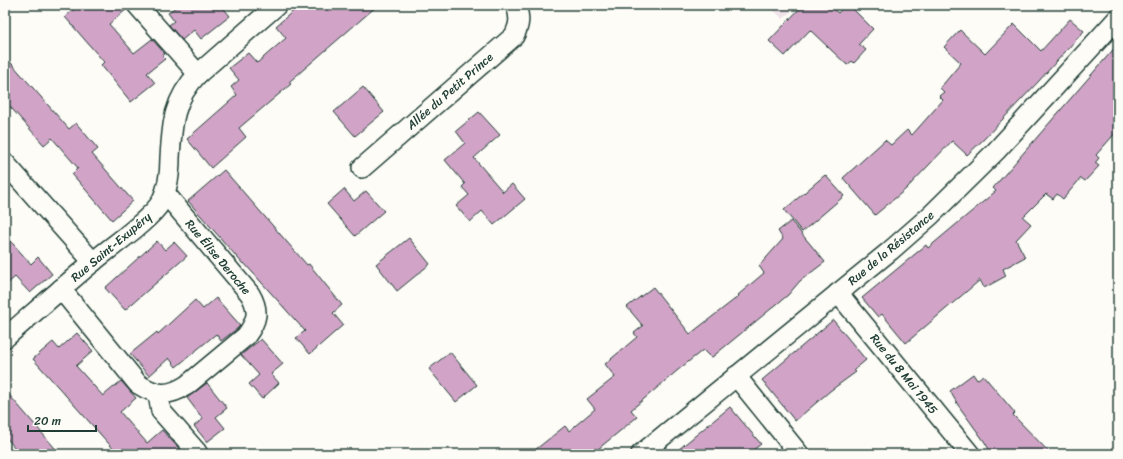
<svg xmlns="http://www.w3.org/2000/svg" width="1123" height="459" font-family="Sriracha,sans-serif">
	<rect width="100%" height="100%" fill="#fdfcf7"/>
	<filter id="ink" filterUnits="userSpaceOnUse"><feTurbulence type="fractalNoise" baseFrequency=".025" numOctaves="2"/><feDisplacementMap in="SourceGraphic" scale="8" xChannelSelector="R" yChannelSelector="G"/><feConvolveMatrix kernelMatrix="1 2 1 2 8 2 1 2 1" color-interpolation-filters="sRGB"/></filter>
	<g filter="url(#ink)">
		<path fill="#f0e2e9" d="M768,5H798L783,19Z"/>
		<g fill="#d1a4c7" stroke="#1f3d34">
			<path d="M79,5H126L127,9L109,24L134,53L152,39L165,54L162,56L165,59L147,73L155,83L131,102L101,65L104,62L65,17Z"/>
			<path d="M178,5H221L230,16L201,39L194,30L182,40L169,25L174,21L168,13Z"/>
			<path d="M300,5H378L289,82L291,84L239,128L246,137L211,168L187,139L237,95L231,87L239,80L229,68L248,53L257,63L286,38L276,26Z"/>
			<path d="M803,5H829L838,13L845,5H849L873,29L859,44L866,50L854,63L852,61L847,65L810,30L785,56L769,41Z"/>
			<path d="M1070,19L1084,31L1038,82L984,139L967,155L952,141L906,189L875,215L843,178L885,140L891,145L907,130L912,135L943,100L939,96L944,92L940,88L961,63L944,47L960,30L985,54L1014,24L1041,51Z"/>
			<path d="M1118,44V130L1096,155L1099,158L1095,163L1099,166L1085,181L1081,178L1063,199L1057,194L1053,199L1046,194L1023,217L1031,224L1016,240L1025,257L1003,269L1006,276L984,288L980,280L906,343L882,314L878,317L862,298L926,245L928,248L996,191L993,188Z"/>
			<path d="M5,56L69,129L76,123L98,149L92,154L133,201L112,220L72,174L78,168L52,138L44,145L5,101Z"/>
			<path d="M363,87L384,112L355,136L334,112Z"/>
			<path d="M479,112L500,135L474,158L503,192L512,184L525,199L494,225L482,211L470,222L456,206L469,195L462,187L465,184L445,160L465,143L456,131Z"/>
			<path d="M224,170L307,265L309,264L342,305L333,313L343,325L310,354L296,338L305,331L244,263L243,264L188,201Z"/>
			<path d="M825,175L844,196L802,232L784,210Z"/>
			<path d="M344,189L354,201L366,191L384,211L355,236L327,204Z"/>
			<path d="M791,221L825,262L800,281L788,295L711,358L703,350L678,370L631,410L637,417L592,454H530L565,426L569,431L595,409L587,399L615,377L605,364L637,337L634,333L643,326L627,307L653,287L690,334L739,296L738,295L764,273L759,266L783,239L778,231Z"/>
			<path d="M5,235L31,264L38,257L52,274L30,293L15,277L5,286Z"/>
			<path d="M409,238L430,264L397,291L376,264Z"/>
			<path d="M157,241L165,250L174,242L187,256L125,310L105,288Z"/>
			<path d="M216,298L240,325L238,328L221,341L216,334L176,367L169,358L149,376L130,354L157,332L158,334L195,300L203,309Z"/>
			<path d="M833,320L866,360L854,370L856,372L830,391L795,421L762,380Z"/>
			<path d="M77,333L93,351L76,366L103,396L121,381L136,398L120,412L147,443L162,430L184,454H118L33,359L53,342L59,349Z"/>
			<path d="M261,339L283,364L271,374L279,383L262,399L249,384L259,375L241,355Z"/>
			<path d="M450,352L477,385L456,402L429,369Z"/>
			<path d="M973,374L977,380L983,375L1015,413L1013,415L1051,454H992L984,441L958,405L950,391Z"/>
			<path d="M207,383L227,408L216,417L225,428L207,442L194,426L203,419L187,398Z"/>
			<path d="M5,390L60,454H20L5,436Z"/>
			<path d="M730,407L761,444L748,454H673Z"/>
		</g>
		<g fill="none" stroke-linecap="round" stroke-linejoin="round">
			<g stroke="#1f3d34" stroke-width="22">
				<g id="street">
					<path d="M137,5L198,74"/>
					<path d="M5,163L93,262"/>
					<path d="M362,168L514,36C520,24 520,18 516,5"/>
					<path d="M61,289L138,384C157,396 168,397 187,385L246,336C257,321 260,311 250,294L165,193"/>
					<path d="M838,293L970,454"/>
					<path d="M5,338C36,311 67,283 99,257C116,243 151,219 161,202C168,189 170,173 170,158C172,124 173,100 198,74L277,5"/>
					<path d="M736,376L799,454"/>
					<path d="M158,394L161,411L197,452"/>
					<path d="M641,454L890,251L931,215L996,151L1118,18"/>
				</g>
			</g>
			<use href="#street" stroke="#fdfcf7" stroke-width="19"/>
		</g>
	</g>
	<g text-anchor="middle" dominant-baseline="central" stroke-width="4" stroke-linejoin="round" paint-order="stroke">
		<g font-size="12" fill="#1f3d34" stroke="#fdfcf7">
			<text transform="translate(450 91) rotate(-41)">Allée du Petit Prince</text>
			<text transform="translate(111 247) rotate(-40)">Rue Saint-Exupéry</text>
			<text transform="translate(891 248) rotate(-40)">Rue de la Résistance</text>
			<text transform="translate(218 257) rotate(50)">Rue Élise Deroche</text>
			<text transform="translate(904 374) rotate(51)">Rue du 8 Mai 1945</text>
		</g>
	</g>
	<rect width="1123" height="459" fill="none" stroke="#fdfcf7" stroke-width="20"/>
	<rect x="10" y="10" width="1103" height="439" fill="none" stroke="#1f3d34" stroke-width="1.5" filter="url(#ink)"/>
	<path d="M28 425v6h68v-6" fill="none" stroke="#1f3d34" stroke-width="2"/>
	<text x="34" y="425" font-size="12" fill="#1f3d34" stroke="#fdfcf7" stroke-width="3" paint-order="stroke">20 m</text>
</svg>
